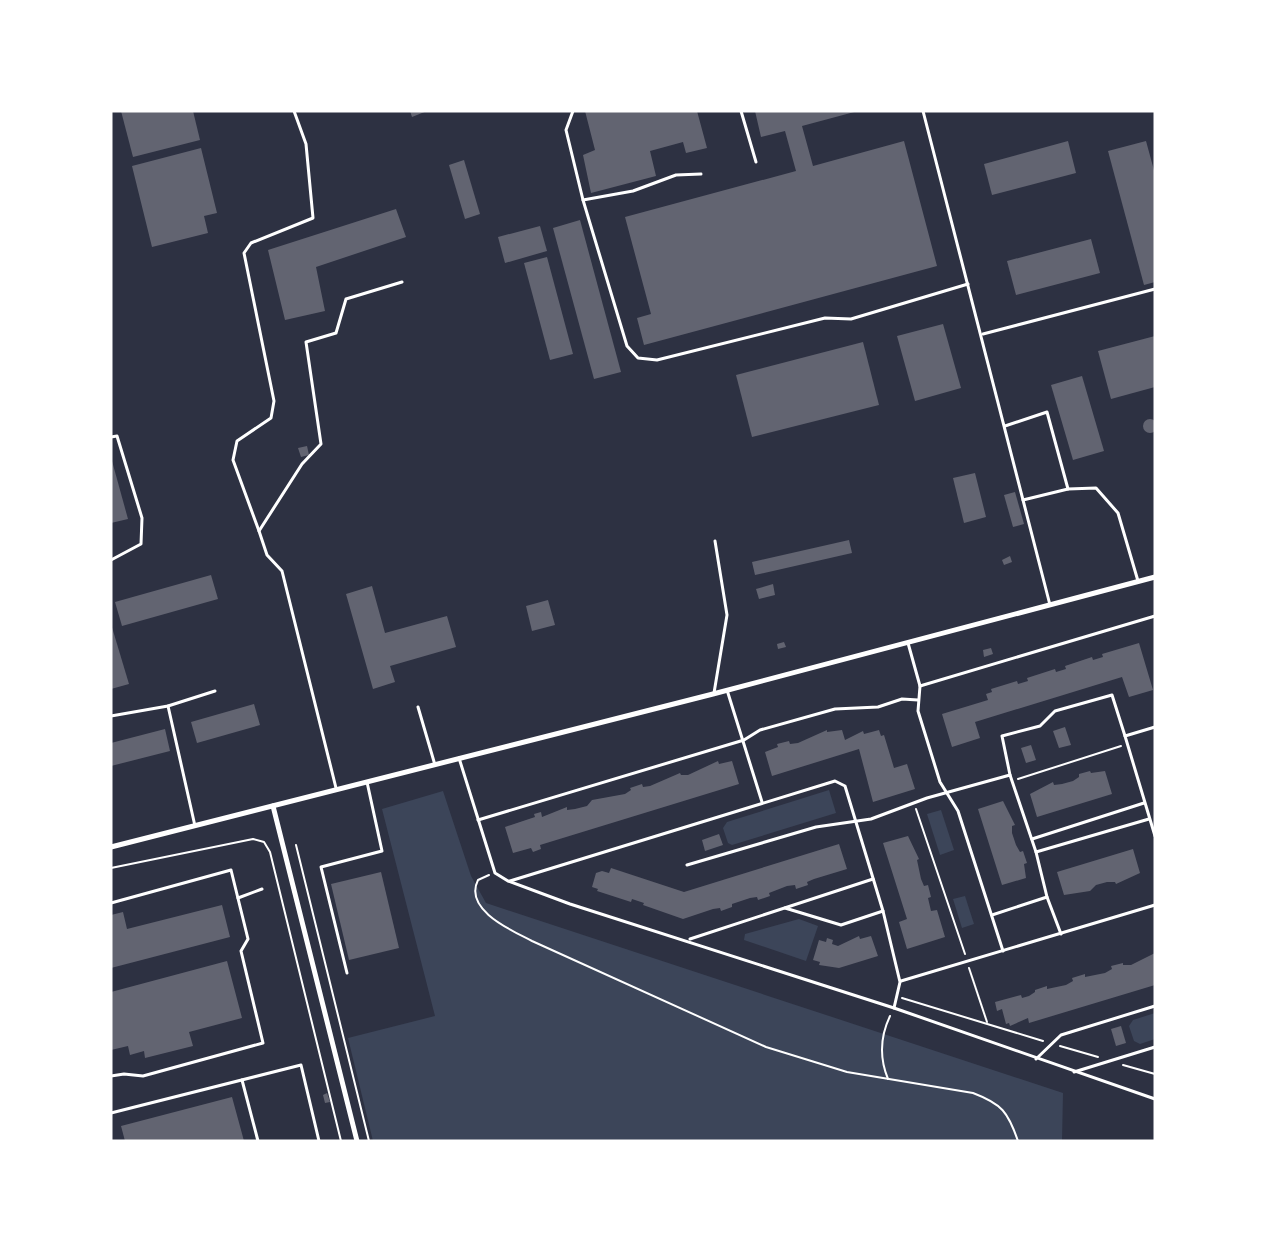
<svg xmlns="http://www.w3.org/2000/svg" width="1266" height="1252" font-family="'Sofia Sans Condensed',sans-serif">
	<rect width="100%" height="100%" fill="#2d3142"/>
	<g fill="#3c4559">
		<path d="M829,790L836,813L732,845L728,843L723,828L727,822Z"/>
		<path d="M443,791L471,876L486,903L1063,1093L1062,1141H373L348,1038L435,1016L382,809Z"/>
		<path d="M941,810L954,850L940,855L927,814Z"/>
		<path d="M965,896L974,924L962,928L953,899Z"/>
		<path d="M799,919L818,926L806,961L744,940L745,934Z"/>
		<path d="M1155,1013V1039L1140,1044L1134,1041L1129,1026L1133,1020Z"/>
	</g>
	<g fill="#626471">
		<path d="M121,111H193L200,140L133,157Z"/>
		<path d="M410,111H427L412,117Z"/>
		<path d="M585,111H697L707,148L686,153L683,142L650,151L656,176L591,193L583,155L595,150Z"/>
		<path d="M755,111H858L802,126L813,166L904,141L937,266L644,345L637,318L651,314L625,217L796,171L785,131L761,137Z"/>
		<path d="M1068,141L1076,173L992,195L984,164Z"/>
		<path d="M1146,141L1155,174V282L1144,285L1108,151Z"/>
		<path d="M201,148L217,213L204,216L208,233L152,247L132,166Z"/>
		<path d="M464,160L480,214L465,219L449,165Z"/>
		<path d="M396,209L406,237L316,267L325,311L285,320L268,250Z"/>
		<path d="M580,220L621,372L594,379L553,228Z"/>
		<path d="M540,226L547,251L505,263L498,237Z"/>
		<path d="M1091,239L1100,273L1016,295L1007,261Z"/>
		<path d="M547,257L573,354L550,360L524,263Z"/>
		<path d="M943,324L961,388L915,401L897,336Z"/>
		<path d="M1155,336V387L1111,399L1098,351Z"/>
		<path d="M863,342L879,405L752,437L736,375Z"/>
		<path d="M1082,376L1104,451L1073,460L1051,385Z"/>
		<circle cx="1150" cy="426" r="7"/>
		<path d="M307,446L309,455L301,457L298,448Z"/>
		<path d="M112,461L128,519L111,523V462Z"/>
		<path d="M975,473L986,517L964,523L953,478Z"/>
		<path d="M1015,492L1024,524L1013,527L1004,495Z"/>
		<path d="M849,540L852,553L755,575L752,562Z"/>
		<path d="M1010,556L1012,562L1004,565L1002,560Z"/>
		<path d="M211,575L218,599L122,626L115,602Z"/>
		<path d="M773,584L775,595L759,599L756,589Z"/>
		<path d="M372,586L385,633L447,616L456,647L390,666L395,682L373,689L346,594Z"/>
		<path d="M548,600L555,625L532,631L526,606Z"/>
		<path d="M111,624L129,684L111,689Z"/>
		<path d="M784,642L786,647L778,649L777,644Z"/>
		<path d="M1139,643L1153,690L1129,697L1122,677L975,722L980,738L952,747L942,714L988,700L986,694L992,692L991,689L1017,681L1018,684L1028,681L1027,678L1055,669L1056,672L1066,669L1065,666L1092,657L1093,660L1103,657L1102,654Z"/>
		<path d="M991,648L993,654L984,657L983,650Z"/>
		<path d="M254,704L260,725L197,743L191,722Z"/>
		<path d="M1065,727L1071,745L1059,748L1053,731Z"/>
		<path d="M165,729L170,751L111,766V743Z"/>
		<path d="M827,730V732L842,730L845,740L863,731L864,734L879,730L881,736L884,735L894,768L907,764L915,789L873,802L859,749L772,776L765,752L778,747L777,744L789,741L790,744L798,743Z"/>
		<path d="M1031,745L1036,760L1026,763L1021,748Z"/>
		<path d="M718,761L719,764L732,761L739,784L540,845L541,849L533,852L531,848L513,853L505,827L535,817L534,814L541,812L542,817L567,807V810L575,809L587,806L592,800L625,794L631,790L630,788L642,784L643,787L650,786L680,773L681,775H688Z"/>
		<path d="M1090,771L1091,773L1105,771L1112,794L1037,817L1030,794L1053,782L1054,785L1062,784L1073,781L1079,777V774Z"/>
		<path d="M1003,801L1015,825L1012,826V833L1016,845L1020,852L1023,851L1027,863L1024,864L1026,878L1002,885L978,809Z"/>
		<path d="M719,834L723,845L705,851L702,840Z"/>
		<path d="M908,836L919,859L917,860L921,879L924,886L928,885L931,897L928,898L931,911L937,910L945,937L907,949L899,922L907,919L883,843Z"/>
		<path d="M839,844L847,869L814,879L807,882L808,885L796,889L795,885L787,886L769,893L770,896L758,900L757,897L750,898L732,904V907L721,911L720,908L713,909L683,919L643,905L644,903L632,899L631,902L597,891L598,889L592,887L596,873L602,871L609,873L611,868L684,892Z"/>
		<path d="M1133,849L1140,873L1116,884L1115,882H1107L1096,885L1090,891L1064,895L1057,872Z"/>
		<path d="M381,872L399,948L349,960L331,884Z"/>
		<path d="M222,905L230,937L111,968V915L123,912L127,929Z"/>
		<path d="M859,936L860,939L871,936L878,956L839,968L819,965L820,962L813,960L819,940L826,942L827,938L833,940L832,944L838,946Z"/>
		<path d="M1155,953V985L1029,1023L1028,1018L1010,1026L1009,1023L1006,1024L1002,1009L997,1011L995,1002L1021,995L1022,998L1029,996L1035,992V990L1047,986V989L1066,985L1073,981L1072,978L1085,974V977L1105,973L1112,969L1111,966L1123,963V965H1131Z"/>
		<path d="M227,961L242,1018L189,1032L193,1046L145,1058L144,1051L130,1055L128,1046L111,1050V992Z"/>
		<path d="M1121,1026L1126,1043L1116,1046L1111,1029Z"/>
		<path d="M327,1093L330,1102L325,1103L323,1095Z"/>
		<path d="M232,1097L244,1141H125L121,1126Z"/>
	</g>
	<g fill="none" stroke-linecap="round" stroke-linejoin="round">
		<g stroke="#fff" stroke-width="2">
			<path d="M1018,779L1121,746"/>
			<path d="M916,809L965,954"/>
			<path d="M296,845L369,1141"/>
			<path d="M111,868L253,839L264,842L270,852L341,1141"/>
			<path d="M489,875L478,880C463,910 513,931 532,941L766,1047L847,1072L973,1093C1002,1104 1008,1112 1018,1141"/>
			<path d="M969,968L987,1022"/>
			<path d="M902,998L1043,1041"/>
			<path d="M1060,1046L1098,1057"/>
			<path d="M1123,1065L1155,1074"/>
			<path d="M888,1079C879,1057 880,1037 890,1016"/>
		</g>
		<g stroke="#fff" stroke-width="3">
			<path d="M573,111L566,130L583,200L627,346L638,358L657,360L825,318L851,319L968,284"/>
			<path d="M741,111L756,162"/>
			<path d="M923,111L1050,605"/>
			<path d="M583,200L633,191L676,175L701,174"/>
			<path d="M983,334L1155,289"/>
			<path d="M1005,426L1047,412L1068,489"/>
			<path d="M111,437L117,436L142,518L141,544L111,560"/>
			<path d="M1023,500L1068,489L1096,488L1118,513L1138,581"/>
			<path d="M259,531L233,460L237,441L271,418L274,401L244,253L251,243L313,218L306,144L294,111"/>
			<path d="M908,643L920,686L918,711L940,782L958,811L1003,951"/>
			<path d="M920,686L1155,616"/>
			<path d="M727,690L762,802"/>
			<path d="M714,693L727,615L715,541"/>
			<path d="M168,706L195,826"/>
			<path d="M418,707L435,765"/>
			<path d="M111,716L168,706L215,691"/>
			<path d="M1155,727L1125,736L1155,836"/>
			<path d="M459,758L495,873L508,881L570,904L894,1008L1155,1099"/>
			<path d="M1010,775L1002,736L1040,726L1055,711L1112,695L1125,736"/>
			<path d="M336,788L282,571L267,555L259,531L302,464L321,444L306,342L336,333L346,299L402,282"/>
			<path d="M478,820L744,740L760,730L835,709L878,707L902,699L918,700"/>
			<path d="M1032,839L1144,803"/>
			<path d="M1036,852L1149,819"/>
			<path d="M687,865L816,827L871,819L927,798L1010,775L1036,852L1047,897L992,915"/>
			<path d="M510,881L835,781L845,786L883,911L900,982L894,1008"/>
			<path d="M1047,897L1061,934"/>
			<path d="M238,898L262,889"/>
			<path d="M111,903L231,870L248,939L241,951L263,1043L143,1076L124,1074L111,1076"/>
			<path d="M785,908L841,925L883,911"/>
			<path d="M690,939L873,879"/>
			<path d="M347,973L321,867L382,851L367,782"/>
			<path d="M901,981L1155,905"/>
			<path d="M1036,1059L1061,1035L1155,1006"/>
			<path d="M1074,1072L1155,1047"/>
			<path d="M242,1080L258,1141"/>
			<path d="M111,1113L301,1065L319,1141"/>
		</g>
		<g stroke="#fff" stroke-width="5">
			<path d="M273,806L357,1141"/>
			<path d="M111,847L713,694L1155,577"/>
		</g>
	</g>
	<rect width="1266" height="1252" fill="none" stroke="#ffffff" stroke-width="225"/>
</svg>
